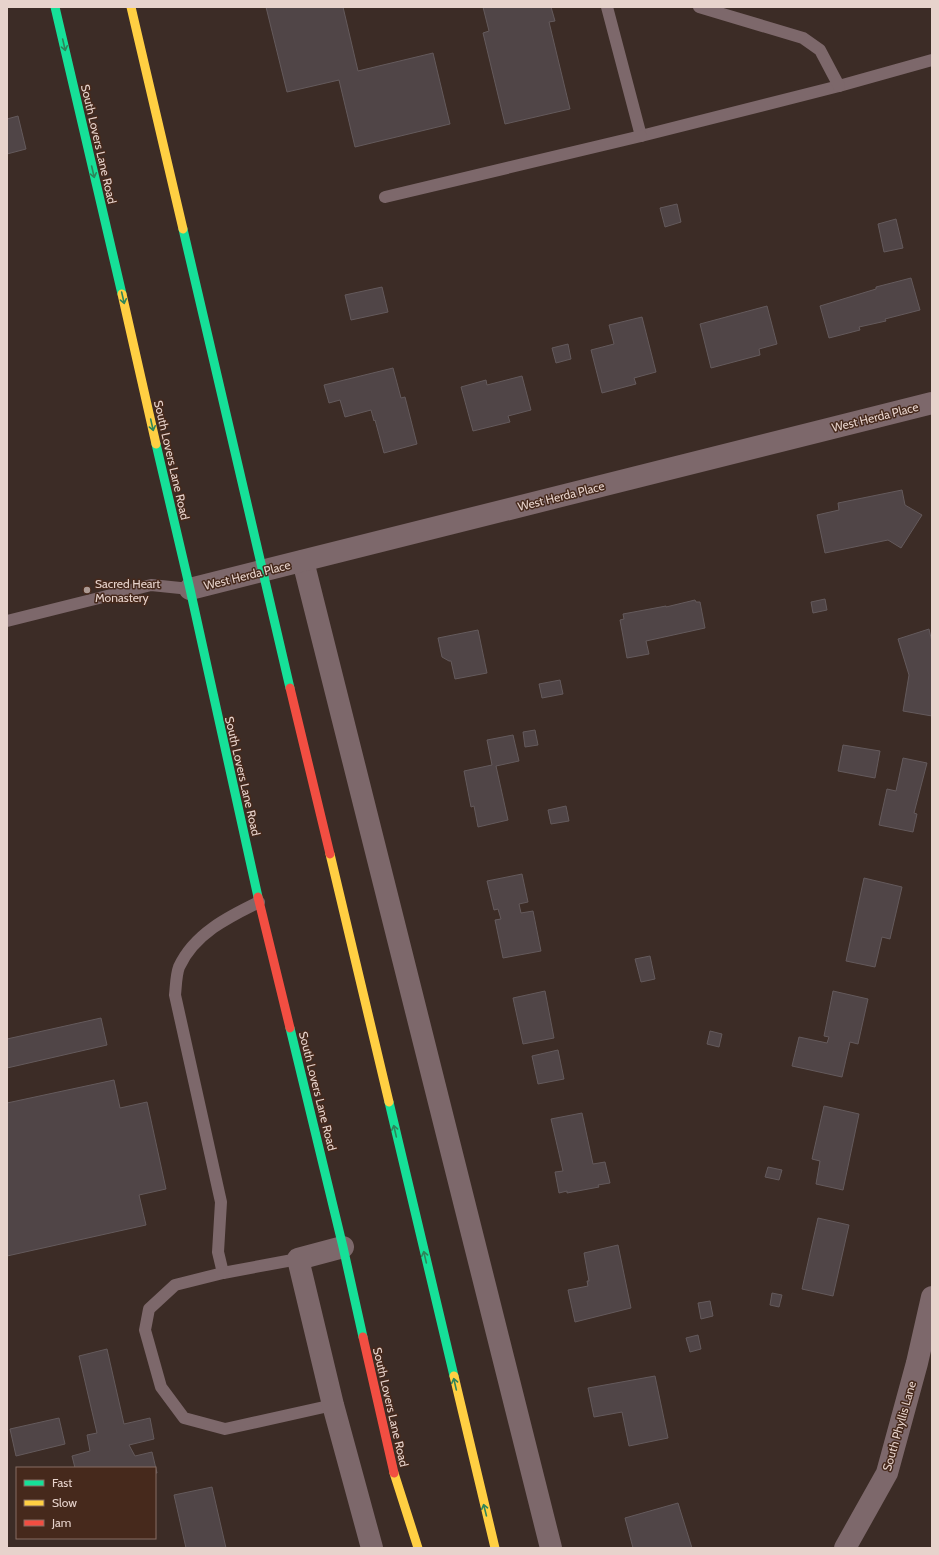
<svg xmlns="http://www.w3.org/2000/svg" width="939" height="1555" font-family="Cabin,sans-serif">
	<rect width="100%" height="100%" fill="#3c2c26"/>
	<g fill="#504547" stroke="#645a5c">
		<path d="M266,7H343L358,71L433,53L450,124L355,147L339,80L287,92Z"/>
		<path d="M483,7H551L555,21L549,22L570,109L505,124L483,33L489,31Z"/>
		<path d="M18,116L26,149L7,154V119Z"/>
		<path d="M677,204L681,222L665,227L660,208Z"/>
		<path d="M896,219L903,248L884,252L878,224Z"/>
		<path d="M911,278L920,310L885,319L886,321L859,327L860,330L829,338L820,306L876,289V287Z"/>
		<path d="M382,287L388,312L351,320L345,295Z"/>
		<path d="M767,306L777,344L759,349L760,355L711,368L700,324Z"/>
		<path d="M642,317L656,372L634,378L636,384L602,393L591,350L614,344L609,325Z"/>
		<path d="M568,344L571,359L556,363L552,348Z"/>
		<path d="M393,368L401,398L405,397L417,444L384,453L375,420L374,421L371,410L345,417L340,400L329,403L324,385Z"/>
		<path d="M522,376L531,410L508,416L510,422L473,431L461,387L486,380L487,385Z"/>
		<path d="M902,490L905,505L922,515L901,548L888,540L825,553L817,515L839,510L838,503Z"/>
		<path d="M825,599L827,610L813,613L811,602Z"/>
		<path d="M695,600L696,602H700L705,628L646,641L649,654L627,658L620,620L624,619L623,614L666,606V607Z"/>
		<path d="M929,629L932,642V716L903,711L909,675L898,639Z"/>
		<path d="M478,630L487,673L455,679L451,661H449L442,657L438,638Z"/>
		<path d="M560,680L563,694L542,698L539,684Z"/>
		<path d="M535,730L538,745L525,747L523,732Z"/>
		<path d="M513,735L519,761L496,766L508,820L478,827L474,806L471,807L464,771L492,765L487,740Z"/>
		<path d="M843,745L880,751L875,778L838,771Z"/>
		<path d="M903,758L927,763L914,813L917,814L913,832L879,825L887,789L896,791Z"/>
		<path d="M566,806L569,821L551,824L548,810Z"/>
		<path d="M522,874L528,902L519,904L521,913L533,911L541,951L503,958L495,920L501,919L498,909L494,910L487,881Z"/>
		<path d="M864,878L902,887L890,939L882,937L875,967L846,961Z"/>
		<path d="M650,956L655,979L641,982L635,959Z"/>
		<path d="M545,991L554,1038L523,1044L513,998Z"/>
		<path d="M833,991L868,999L858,1044L850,1042L842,1077L792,1066L799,1037L827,1043L829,1037L824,1036Z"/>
		<path d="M101,1018L107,1045L7,1068V1039Z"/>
		<path d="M710,1031L722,1034L719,1047L707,1044Z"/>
		<path d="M558,1050L564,1079L538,1084L532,1056Z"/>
		<path d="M114,1080L120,1108L147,1102L166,1189L139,1195L146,1225L7,1256V1103Z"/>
		<path d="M824,1106L859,1114L843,1190L816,1184L820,1161L812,1159Z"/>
		<path d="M582,1113L593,1164L605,1162L610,1183L598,1185L599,1187L567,1193V1191L559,1193L555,1172L563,1171L551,1119Z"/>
		<path d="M768,1167L782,1170L779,1180L765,1177Z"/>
		<path d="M818,1218L849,1225L833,1296L802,1289Z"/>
		<path d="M618,1245L631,1308L575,1322L568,1290L588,1286L587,1281H589L584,1253Z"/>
		<path d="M772,1293L782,1295L779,1307L770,1305Z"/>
		<path d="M710,1301L713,1316L701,1319L698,1303Z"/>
		<path d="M698,1335L701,1349L690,1352L686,1338Z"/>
		<path d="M107,1349L124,1424L150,1418L154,1439L129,1445L135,1456L152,1452L157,1473H155V1468H75L72,1456L90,1451L87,1435L97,1433L79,1356Z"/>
		<path d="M655,1376L668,1438L629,1446L622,1412L594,1417L588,1388Z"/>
		<path d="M59,1418L65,1444L16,1456L10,1429Z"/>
		<path d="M212,1487L226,1548H186L174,1495Z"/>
		<path d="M678,1503L692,1548H633L625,1518Z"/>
	</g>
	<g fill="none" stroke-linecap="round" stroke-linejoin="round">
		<g stroke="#7d686b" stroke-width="12">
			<path d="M607,7L641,136L839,86L932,60"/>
			<path d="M699,7L803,38L820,50L839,86"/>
			<path d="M385,197L641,136"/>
			<path d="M7,621L151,585L190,589"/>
			<path d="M259,902C228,917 194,934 179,967C176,975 176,986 175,995L221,1202L218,1252L223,1273L298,1259"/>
			<path d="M223,1273L175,1285L149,1309L145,1330L161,1387L184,1418L225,1429L333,1405"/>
		</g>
		<g stroke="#7d686b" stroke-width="22">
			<path d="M303,561L551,1548"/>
			<path d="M190,589L932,403"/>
			<path d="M343,1247L298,1259L333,1405L372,1548"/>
			<path d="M845,1548L887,1473L917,1363L932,1297"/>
		</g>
		<g stroke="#16e098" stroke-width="9">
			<path d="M55,7L122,294"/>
			<path d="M183,229L290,688"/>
			<path d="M156,444L190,589L258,897"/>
			<path d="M290,1028L343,1247L363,1337"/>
			<path d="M389,1102L454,1376"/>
		</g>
		<g stroke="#ffcf43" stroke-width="9">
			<path d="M131,7L183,229"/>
			<path d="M122,294L156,444"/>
			<path d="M330,854L389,1102"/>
			<path d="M454,1376L495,1548"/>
			<path d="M394,1473L418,1548"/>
		</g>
		<g stroke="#f24e42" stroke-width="9">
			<path d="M290,688L330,854"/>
			<path d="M258,897L290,1028"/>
			<path d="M363,1337L394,1473"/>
		</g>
	</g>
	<defs><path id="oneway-shaft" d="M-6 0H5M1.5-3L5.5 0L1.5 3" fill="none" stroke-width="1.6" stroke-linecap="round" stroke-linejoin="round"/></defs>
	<g stroke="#2e845a">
		<use href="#oneway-shaft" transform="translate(64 45) rotate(77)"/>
		<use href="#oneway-shaft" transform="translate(93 172) rotate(77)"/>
		<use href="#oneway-shaft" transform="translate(123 298) rotate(77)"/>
		<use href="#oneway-shaft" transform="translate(152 425) rotate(77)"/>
		<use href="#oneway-shaft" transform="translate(395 1131) rotate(-103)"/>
		<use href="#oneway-shaft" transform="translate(425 1257) rotate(-103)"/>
		<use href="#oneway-shaft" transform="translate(455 1384) rotate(-103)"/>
		<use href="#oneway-shaft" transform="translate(485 1510) rotate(-104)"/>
	</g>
	<circle fill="#ab9992" stroke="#46291c" stroke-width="1.5" cx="87" cy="590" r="4"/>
	<g text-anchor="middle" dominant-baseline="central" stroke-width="3" stroke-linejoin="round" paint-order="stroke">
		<g font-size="12" fill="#e7d3cc" stroke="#46291c">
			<text transform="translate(99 144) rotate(77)">South Lovers Lane Road</text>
			<text transform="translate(875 417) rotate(-14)">West Herda Place</text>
			<text transform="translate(172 460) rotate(77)">South Lovers Lane Road</text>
			<text transform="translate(561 496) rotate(-14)">West Herda Place</text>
			<text transform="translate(247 575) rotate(-14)">West Herda Place</text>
			<text transform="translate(243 776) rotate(77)">South Lovers Lane Road</text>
			<text transform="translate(318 1091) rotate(76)">South Lovers Lane Road</text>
			<text transform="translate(391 1407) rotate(77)">South Lovers Lane Road</text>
			<text transform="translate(899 1426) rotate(-74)">South Phyllis Lane</text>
		</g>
		<g font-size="12" fill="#e7d3cc" stroke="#46291c" text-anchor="start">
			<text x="95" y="583">Sacred Heart<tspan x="95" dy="14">Monastery</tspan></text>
		</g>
	</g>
	<rect width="939" height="1555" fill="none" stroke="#e7d3cc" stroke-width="16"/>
	<rect x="16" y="1467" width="140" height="72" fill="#46291c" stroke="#866d62"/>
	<rect x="24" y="1480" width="20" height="6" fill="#16e098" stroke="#866d62"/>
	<text x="52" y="1487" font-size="12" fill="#e7d3cc">Fast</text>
	<rect x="24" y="1500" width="20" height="6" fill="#ffcf43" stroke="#866d62"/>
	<text x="52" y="1507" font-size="12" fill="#e7d3cc">Slow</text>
	<rect x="24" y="1520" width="20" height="6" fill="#f24e42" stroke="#866d62"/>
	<text x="52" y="1527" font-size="12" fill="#e7d3cc">Jam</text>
</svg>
